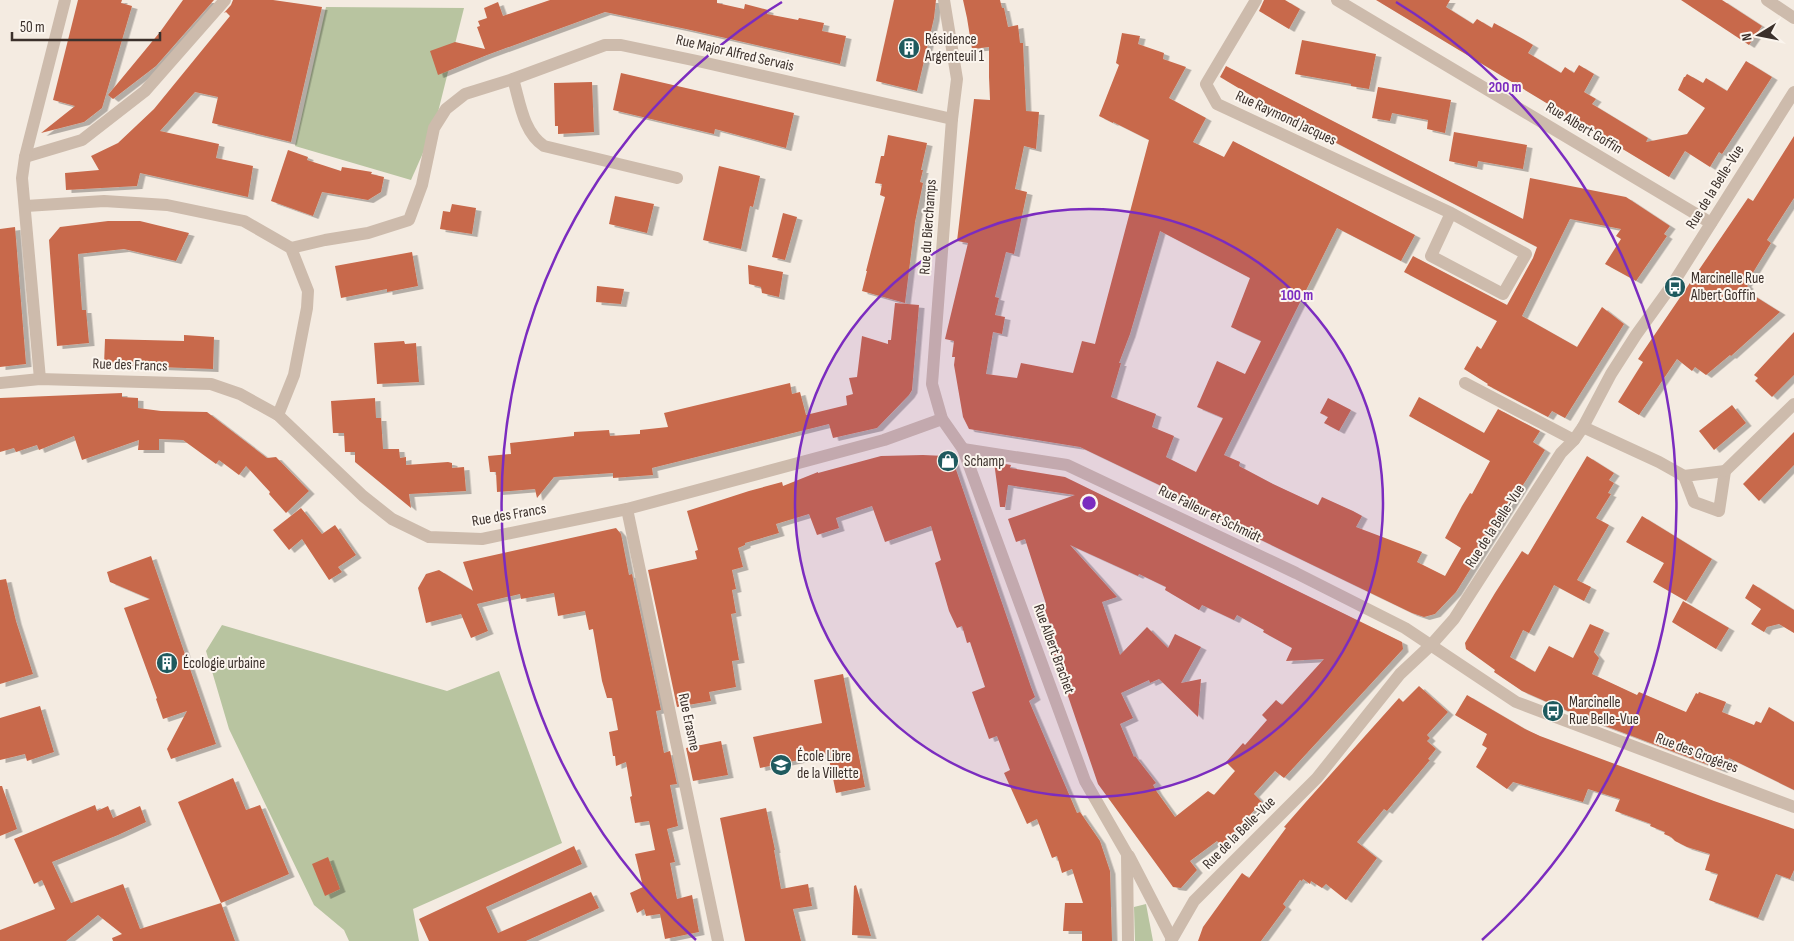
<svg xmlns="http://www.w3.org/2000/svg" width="1794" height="941" font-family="'Sofia Sans Condensed',sans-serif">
	<defs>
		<filter id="shadow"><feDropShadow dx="5.5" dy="3" stdDeviation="0" flood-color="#0004"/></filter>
	</defs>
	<rect width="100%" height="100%" fill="#f4ebe1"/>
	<g fill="#b8c4a0">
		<path d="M326,7L464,8L434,128L411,180L295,146Z"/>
		<path d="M222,625L447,691L499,671L562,843L413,909L419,941H349L344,930L314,905L229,729L206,651Z"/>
		<path d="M1146,904L1153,941H1135L1134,907Z"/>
	</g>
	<g fill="#c8694b" fill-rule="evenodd" filter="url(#shadow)">
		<path d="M78,0H122L121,3L132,6L102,108L84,122L41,133L75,106L53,100Z"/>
		<path d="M183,0H214L156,66L113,99L108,95L160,32Z"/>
		<path d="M233,0H273L322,7L291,142L212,123L218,97L195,92L160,131L219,144L216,158L253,166L248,197L140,173L137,186L66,190L65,173L99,170L91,156L118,143L154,109L230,16L226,12L224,13L231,5Z"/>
		<path d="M550,0H717V3L744,9L745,4L768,10L767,14L798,20L799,18L824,23L822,31L846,36L840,64L686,29L605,12L487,55L438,75L430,51L455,42L485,49L477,27L480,26L478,21L487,18L484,8L498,2L503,16Z"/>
		<path d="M894,0H936L934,18L917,91L876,81Z"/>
		<path d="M963,0H1000L1002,8H1004L1008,27L1018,25L1020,43H1023L1026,111L1039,112L1036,149L1024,146L1015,189L1027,192L1014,254L1006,252L995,297L999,298L995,315L1005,317L1002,334L993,332L986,374L1017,378L1021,363L1073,373L1082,341L1095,344L1149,140L1113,122V123L1099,116L1119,65L1116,63L1122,33L1140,36L1138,44L1164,53L1163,59L1186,67L1169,98L1206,118L1193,142L1224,157L1233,141L1415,235L1401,261L1337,228L1224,455L1240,462L1239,466L1273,484L1318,505L1322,497L1353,511L1362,516L1356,527L1422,552L1417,562L1445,576L1461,548L1445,538L1462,506L1470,493L1472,494L1490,461L1409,416L1419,397L1484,433L1498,409L1540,431L1533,442L1545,450L1456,592L1435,614L1424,617L1412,613L1232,526L1217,518V517L1198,509L1199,507L1175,496L1176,493L1080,447L969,429L963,417L954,365L955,357H952L954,341L945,339L968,243L957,241L974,99L990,100L989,77V47L972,49L967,18ZM1160,231L1250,278L1231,327L1261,341L1245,374L1217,361L1197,407L1223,418L1196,472L1166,457L1174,436L1152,427L1156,414L1111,397L1121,363H1119L1130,334Z"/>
		<path d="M1264,0H1285L1300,9L1289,29L1259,11Z"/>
		<path d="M1376,0H1450L1446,7L1473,24L1477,19L1492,28L1494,23L1523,39L1533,45L1528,53L1561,73L1565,67L1574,73L1579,65L1594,74L1584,92L1596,99L1592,104L1648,138L1646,142L1687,134L1705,108L1678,90L1684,77H1685L1687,74L1703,83L1706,78L1727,91L1746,61L1772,77L1722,154L1719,152L1710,167L1685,151L1669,177Z"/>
		<path d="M1681,0H1722L1762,26L1749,45Z"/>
		<path d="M1302,40L1376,54L1369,89L1351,86V84L1295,74Z"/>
		<path d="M1226,66L1523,219L1530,178L1626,197L1670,226L1664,234L1667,236L1636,281L1605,264L1621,239L1616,236L1621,229L1570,219L1522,316L1577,347L1602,307L1624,324L1565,418L1552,411L1548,417L1487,385L1488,384L1464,369L1477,346L1481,349L1497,321L1404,272L1413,256L1507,305L1533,258L1537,247L1261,104L1262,102L1220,77Z"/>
		<path d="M621,73L794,113L786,148L715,129L714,134L613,110Z"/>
		<path d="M592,82L594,132L558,134V126H555L554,83Z"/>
		<path d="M1378,87L1451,100L1445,133L1427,129L1428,120L1392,113L1390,121L1372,118Z"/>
		<path d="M1454,132L1527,145L1523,169L1478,161L1477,167L1449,161Z"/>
		<path d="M888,135L927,143L921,170H923L920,182L923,183L915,222L905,303L862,291L867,271H866L885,197L880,195L882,184L875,183L881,156H884Z"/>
		<path d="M1794,136V198L1767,240L1771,243L1746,284L1748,286L1745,290L1780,312L1731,356L1730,355L1706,375L1695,367L1692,371L1677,359L1639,415L1618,402L1643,362L1638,359L1748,198L1753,201Z"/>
		<path d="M288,150L308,157L307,160L341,171L342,167L372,172L371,174L384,177L381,192L368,200L322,192L313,216L271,201Z"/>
		<path d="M719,166L760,176L753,207L750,206L741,249L703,240Z"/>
		<path d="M615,196L654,204L647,233L609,224Z"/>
		<path d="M452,204L476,208L472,234L440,229L443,211L450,212Z"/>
		<path d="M783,213L797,217L785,260L772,257Z"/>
		<path d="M108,221H140L189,233L176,261L124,249L78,254L82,310H86L89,343L57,346L49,240L60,227Z"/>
		<path d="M15,227L26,364L0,367V229Z"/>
		<path d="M412,252L418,286L387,292V289L341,298L335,266Z"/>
		<path d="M748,265L783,272L779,297L762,293L761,287L749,284Z"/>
		<path d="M597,286L624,289L621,304L596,302Z"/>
		<path d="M895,303L919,305L912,390L909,395L877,428L833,438L829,424L652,468L653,475L613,478V473L554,477L537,498L535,489L497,492L496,472H490L488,456L511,454L510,443L574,436V432L609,430L610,436L640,434V430L668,427L664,413L790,383L792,394L800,392L806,415L847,405L846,396L853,394L849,378L857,377L862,336L888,344V340H891Z"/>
		<path d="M1794,332V375L1772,397L1755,381L1758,378L1754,375Z"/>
		<path d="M184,335L214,337L213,369L104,365L105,339L184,341Z"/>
		<path d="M404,341L405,344L416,343L419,382L377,384L374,343Z"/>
		<path d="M122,393V397L138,398V408L161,411L207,412L267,458L276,457L309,491L286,513L269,494L270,492L246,466L239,475L219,460L216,464L183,440L159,439V450H138L139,440L82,460L74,436L39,450L37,445L16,452L14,448L0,452V398Z"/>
		<path d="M375,398L376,418H381L383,449H399L400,458L406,457V465L448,462L452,463V468L464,467L466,491L409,494L411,508L355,462V452H345L344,433H333L331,401Z"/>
		<path d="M1328,398L1351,410L1339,431L1324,423L1328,417L1320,413Z"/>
		<path d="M1732,405L1746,423L1714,450L1699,431Z"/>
		<path d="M1794,432V465L1759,501L1743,484Z"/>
		<path d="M923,455L945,456L952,458L1031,687L1035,697L1029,701L1077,813L1080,812L1100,841L1110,871L1112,941H1082V931H1063L1065,903H1083L1072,869L1062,873L1057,856L1052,858L1037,819L1027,824L1004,773L1010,770L997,736L989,739L972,692L985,687L970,642L967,643L962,626L957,628L949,611L935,563L941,560L931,526L885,542L872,506L836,518L839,528L817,535L809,514L776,524L779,533L745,543V545L738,548L743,567L732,570L736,589L732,590L736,613L731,614L739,660L732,661L736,687L709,692L711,701L677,707L648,570L697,559L695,551L698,550L687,511L749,491L782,482L783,486L818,472V473L881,456Z"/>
		<path d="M1587,456L1614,473L1609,480L1614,483L1608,493L1611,494L1596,518L1609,525L1577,580L1591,587L1584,601L1554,585L1529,633L1523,630L1510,657L1535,672L1549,646L1573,658L1590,624L1604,630L1594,652L1599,658L1592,674L1637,695L1639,692L1686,712L1696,693L1698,694L1699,692L1726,702L1722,712L1754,725L1756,721L1761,723L1769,707L1794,722V790L1729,758L1722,770L1579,716L1522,691L1494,672L1495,670L1466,649L1465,643L1495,593L1522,551L1528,555Z"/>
		<path d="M994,462L1011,465L1010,468L1065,477L1402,642L1403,649L1284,778L1275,771L1254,794L1262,802L1233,833L1221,845L1217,841L1190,861L1197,870L1181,888L1173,887L1098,784L1053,652L1059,649L1043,605L1046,604L1025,539L1016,542L1008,519L1075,495L1008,485L1005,507H1000ZM1070,545L1138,576L1139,574L1166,587L1165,590L1199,610L1202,605L1234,620L1237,615L1264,630L1263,632L1292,648L1286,661L1324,659L1282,705L1276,700L1262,715L1267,720L1245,745L1243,743L1226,762L1235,771L1214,795L1208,791L1175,817L1157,792L1153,785L1156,783L1135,756L1134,757L1120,724L1133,718L1121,693L1149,680L1150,683L1159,679L1198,717L1201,679L1181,683L1201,647L1175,634L1168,648L1147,627L1120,655L1102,602L1117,597Z"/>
		<path d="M301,508L322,534L335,525L356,555L338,567L342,572L329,580L302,539L289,550L273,530Z"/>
		<path d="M1642,516L1712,559L1686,601L1653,582L1664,563L1626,542Z"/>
		<path d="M616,528L621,534L629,575L632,574L661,710L656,711L664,753L670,751L677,784L670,785L678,826L667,829L675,862L670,863L677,899L692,895L699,932L665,939L660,914L646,916L644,909L637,913L630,893L643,887L635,854L655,850L649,821L635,823L630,797L632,796L626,762L616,766L615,756H613L609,732L618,730L612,698H607L602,681L593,629L589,630L585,611L558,616L554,593L521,599L520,594L477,604L488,631L471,638L461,614L426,623L418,588L426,574L439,570L473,591L463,562Z"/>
		<path d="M151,556L216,744L171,759L167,749L187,711L163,719L156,699L157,698L124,608L150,599L110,582L107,572Z"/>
		<path d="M6,579L16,621L33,674L0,684V580Z"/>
		<path d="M1753,584L1794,610V633L1779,624L1767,627L1764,632L1751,624L1761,609L1745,598Z"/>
		<path d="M1683,601L1729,628L1716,649L1672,622Z"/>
		<path d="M843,674L865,787L836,793L828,754L760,768L753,737L822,723L814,680Z"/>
		<path d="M1419,686L1448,712L1427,735L1430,738L1427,741L1436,749L1428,759L1430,760L1387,811L1384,809L1357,842L1377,858L1346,900L1326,884L1322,888L1311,881L1310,884L1303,879L1302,881L1300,880L1283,904L1286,907L1261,941H1198L1203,927L1242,873L1249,878L1286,828L1284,827L1305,803L1399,698L1403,702Z"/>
		<path d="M1467,695L1525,729L1540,736L1714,801L1794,829V870L1790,879L1776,874L1758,918L1709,900L1718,874L1705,870L1710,854L1687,847L1675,841L1671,837L1664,834L1665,832L1650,826L1651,824L1615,811L1620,799L1588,789L1583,802L1513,782L1507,789L1476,767L1487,748L1482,745L1487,734L1455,715Z"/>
		<path d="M40,706L54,752L27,761L25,754L0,760V718Z"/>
		<path d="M721,741L728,775L693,781L686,748Z"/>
		<path d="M233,778L246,810L260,805L289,874L221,903L178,802Z"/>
		<path d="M0,786H2L17,829L0,836Z"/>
		<path d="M95,805L97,811L108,806L113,818L140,806L146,822L118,835L52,862L71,903L123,884L140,929L221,903L235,941H113L112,938L122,934L98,915L66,941H0V930L55,909L42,880L34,884L14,839Z"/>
		<path d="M766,808L775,850H774L781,889L808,884L812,906L793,909L801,941H745L720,818Z"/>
		<path d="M574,846L582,864L486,907L498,933L591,892L599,908L526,941H429L419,919Z"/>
		<path d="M328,857L340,889L325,896L312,864Z"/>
		<path d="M856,885L871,936L852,935L854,886Z"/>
	</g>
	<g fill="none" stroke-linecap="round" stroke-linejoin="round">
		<g stroke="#cdbbac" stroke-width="12">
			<path d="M944,0L957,79L952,119L932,384L942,419L963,449L1085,781L1127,854L1128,941"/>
			<path d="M1256,0L1206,84L1217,104L1451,213L1526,254L1503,294L1431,256L1451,213"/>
			<path d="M1337,0L1711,223"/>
			<path d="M1767,0L1794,18"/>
			<path d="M513,79C520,102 523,132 544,146L677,178"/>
			<path d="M25,157L82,140L145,91L225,0"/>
			<path d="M26,206L104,201L167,205L244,221L291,248L308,291L307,308L294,375L278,415"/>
			<path d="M291,248L325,240L368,233L409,220L422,185L434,128L446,109L465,94L513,79L605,45H621L702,62L952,119"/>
			<path d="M40,379L22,178L25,157L65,0"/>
			<path d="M0,383L40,379L211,384L240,394L278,415L363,496L392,519L429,537L482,539L627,509L884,440L942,419"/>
			<path d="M1465,383L1574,440"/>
			<path d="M1583,427L1659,462L1684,476"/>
			<path d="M963,449L1067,465L1296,573L1405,628L1516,702L1794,807"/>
			<path d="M1725,471L1719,511L1694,502L1684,476Z"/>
			<path d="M1725,471L1794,404"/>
			<path d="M627,509L718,941"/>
			<path d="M1129,856L1172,939"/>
		</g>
		<path stroke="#cdbbac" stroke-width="12" d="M1171,941L1194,901L1317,778L1400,674L1431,645L1454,619L1561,453L1574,440L1583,427L1611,374L1636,335L1672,285L1794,92"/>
	</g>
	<circle cx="1089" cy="503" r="294" fill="#7b2cbf" fill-opacity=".12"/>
	<g fill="none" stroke="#7b2cbf" stroke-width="2.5">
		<circle cx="1089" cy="503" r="294"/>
		<path d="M696 940A588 588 0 0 1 782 2M1396 2A588 588 0 0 1 1482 940"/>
	</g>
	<defs>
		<g id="building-disc" transform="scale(1.125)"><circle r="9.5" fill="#1f5a5e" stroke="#fbf5ee"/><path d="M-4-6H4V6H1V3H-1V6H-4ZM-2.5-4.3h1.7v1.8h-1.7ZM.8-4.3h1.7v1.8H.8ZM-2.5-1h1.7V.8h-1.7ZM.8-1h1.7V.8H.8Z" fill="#fff"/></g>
		<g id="bus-disc" transform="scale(1.125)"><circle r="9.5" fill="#1f5a5e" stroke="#fbf5ee"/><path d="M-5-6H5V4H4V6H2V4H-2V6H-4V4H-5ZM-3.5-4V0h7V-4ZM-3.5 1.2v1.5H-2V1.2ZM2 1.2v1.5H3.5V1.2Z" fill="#fff"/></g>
		<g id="shop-disc" transform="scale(1.125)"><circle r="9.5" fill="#1f5a5e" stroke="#fbf5ee"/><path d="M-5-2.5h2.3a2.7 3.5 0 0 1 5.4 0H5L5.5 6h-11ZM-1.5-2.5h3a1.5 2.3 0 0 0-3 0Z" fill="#fff"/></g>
		<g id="school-disc" transform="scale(1.125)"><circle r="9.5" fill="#1f5a5e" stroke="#fbf5ee"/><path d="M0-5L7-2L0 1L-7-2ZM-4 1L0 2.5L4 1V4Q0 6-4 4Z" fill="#fff"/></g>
	</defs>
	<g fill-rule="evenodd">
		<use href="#building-disc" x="909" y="48"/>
		<use href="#bus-disc" x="1675" y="287"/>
		<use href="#shop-disc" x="948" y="461"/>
		<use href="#building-disc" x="167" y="663"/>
		<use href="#bus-disc" x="1553" y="711"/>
		<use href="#school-disc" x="781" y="765"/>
	</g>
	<g text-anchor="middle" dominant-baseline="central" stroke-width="4" stroke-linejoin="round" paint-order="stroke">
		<g font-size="15" fill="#3b302b" stroke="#fbf5ee" text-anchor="start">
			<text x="925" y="39">Résidence<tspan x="925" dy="17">Argenteuil 1</tspan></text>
			<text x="1691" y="278">Marcinelle Rue<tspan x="1691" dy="17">Albert Goffin</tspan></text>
			<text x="964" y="461">Schamp</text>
			<text x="183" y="663">Écologie urbaine</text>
			<text x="1569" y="702">Marcinelle<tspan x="1569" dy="17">Rue Belle-Vue</tspan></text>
			<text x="797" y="756">École Libre<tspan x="797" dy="17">de la Villette</tspan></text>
		</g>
		<g font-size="15" fill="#3b302b" stroke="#fbf5ee">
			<text transform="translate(735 53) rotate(13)">Rue Major Alfred Servais</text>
			<text transform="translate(1286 118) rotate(25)">Rue Raymond Jacques</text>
			<text transform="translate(1584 128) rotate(31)">Rue Albert Goffin</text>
			<text transform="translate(1715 187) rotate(-58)">Rue de la Belle-Vue</text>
			<text transform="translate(928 227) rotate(-86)">Rue du Bierchamps</text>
			<text transform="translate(130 365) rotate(2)">Rue des Francs</text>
			<text transform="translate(1210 514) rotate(26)">Rue Falleur et Schmidt</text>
			<text transform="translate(509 515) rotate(-10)">Rue des Francs</text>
			<text transform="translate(1495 526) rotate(-57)">Rue de la Belle-Vue</text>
			<text transform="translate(1054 649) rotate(70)">Rue Albert Brachet</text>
			<text transform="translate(689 722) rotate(78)">Rue Erasme</text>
			<text transform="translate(1697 753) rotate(21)">Rue des Grogères</text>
			<text transform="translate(1239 833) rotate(-45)">Rue de la Belle-Vue</text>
		</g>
	</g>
	<circle cx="1089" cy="503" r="8" fill="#7b2cbf" stroke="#fbf5ee" stroke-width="2.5"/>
	<g font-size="15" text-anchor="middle" font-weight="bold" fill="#7b2cbf" stroke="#fbf5ee" stroke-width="4" stroke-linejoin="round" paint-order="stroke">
		<text x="1505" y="92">200 m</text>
		<text x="1297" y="300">100 m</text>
	</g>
	<g transform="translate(1759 35) rotate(260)" stroke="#fbf5ee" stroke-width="4" paint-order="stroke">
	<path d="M0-4L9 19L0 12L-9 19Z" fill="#3b302b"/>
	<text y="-8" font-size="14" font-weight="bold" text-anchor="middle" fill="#3b302b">N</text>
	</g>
	<path d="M12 32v8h148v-8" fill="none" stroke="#3b302b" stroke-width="2.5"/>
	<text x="20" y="32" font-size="15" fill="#3b302b" stroke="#fbf5ee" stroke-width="4" paint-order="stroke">50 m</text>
</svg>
